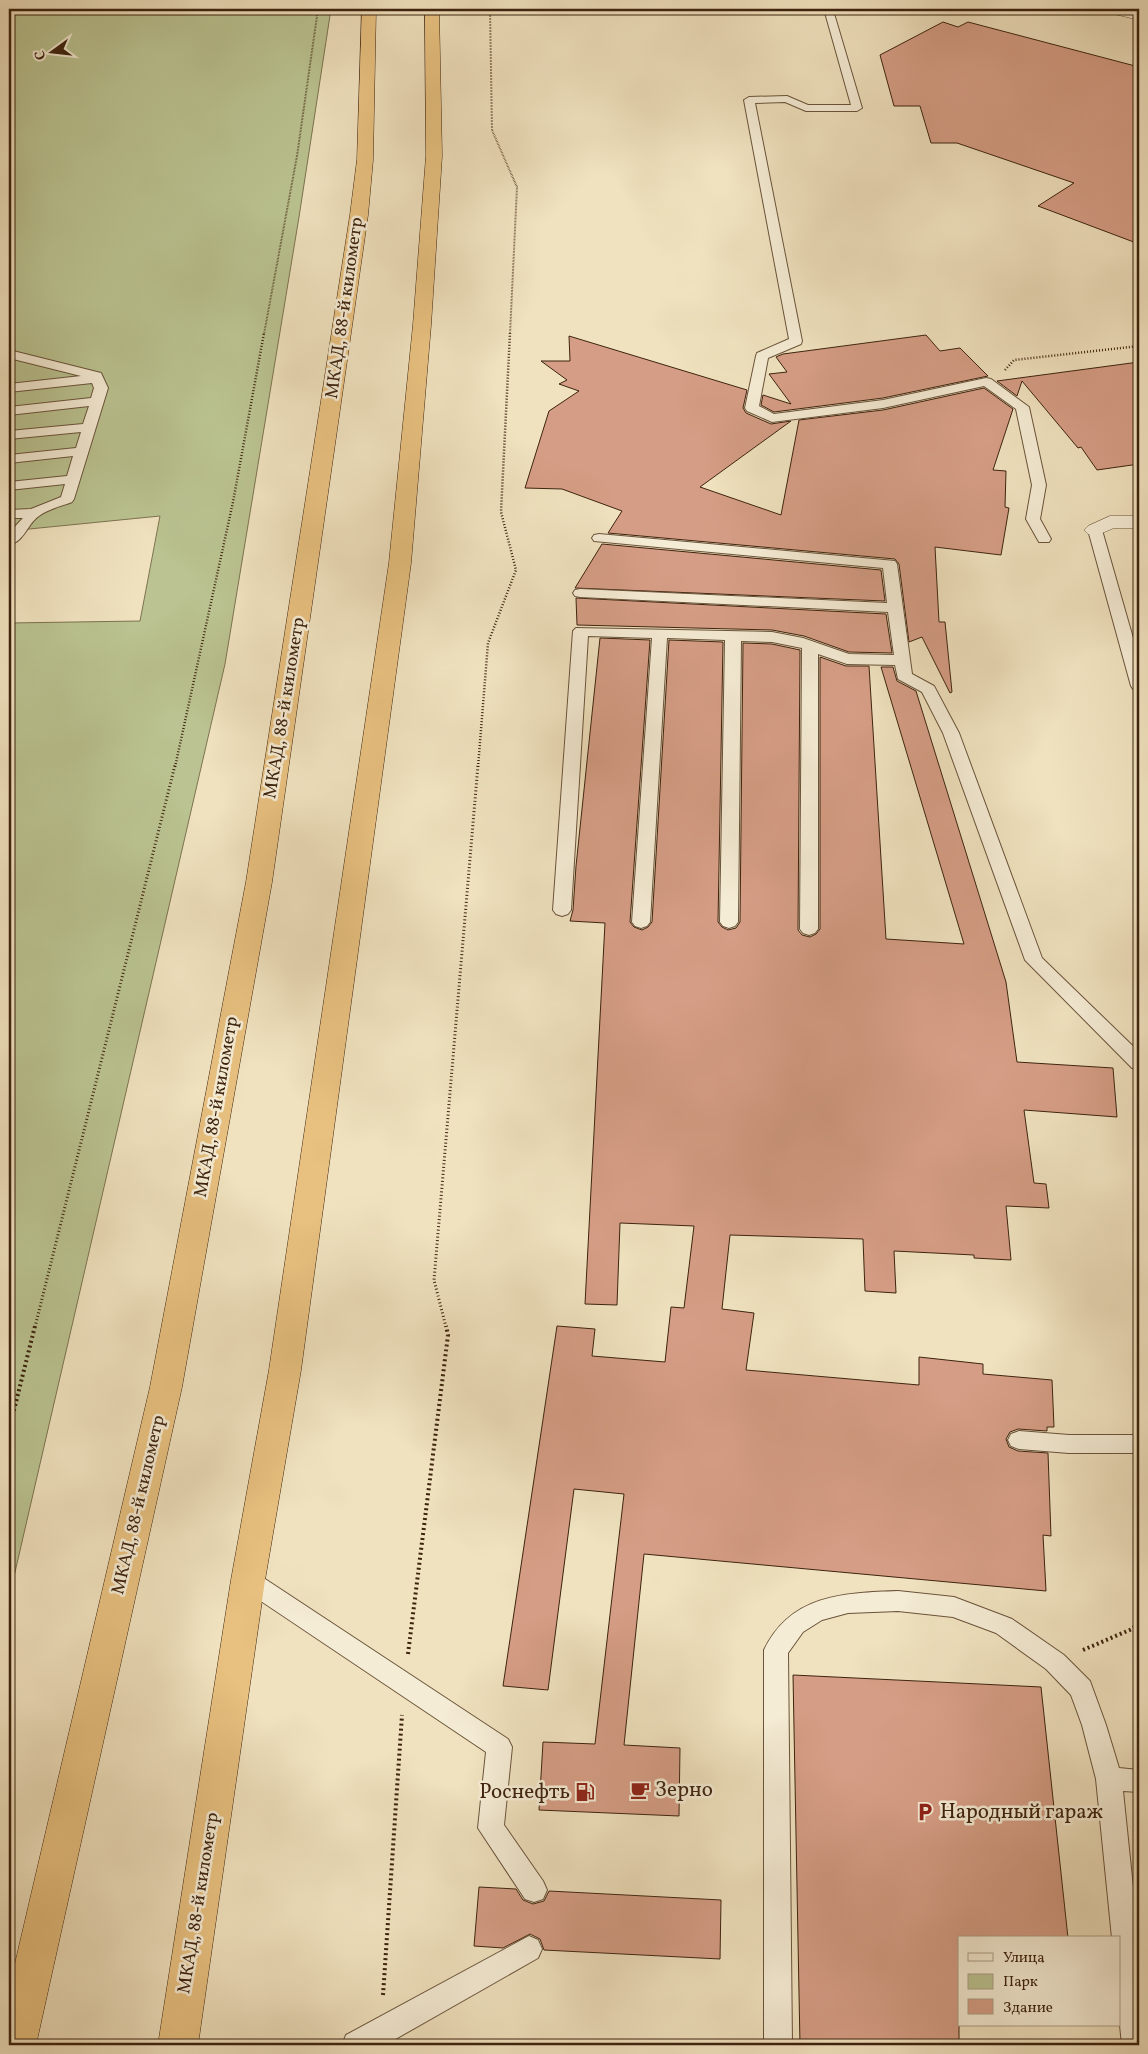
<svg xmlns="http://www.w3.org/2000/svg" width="1148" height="2054" font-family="Vollkorn,serif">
	<rect width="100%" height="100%" fill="#f0e2bf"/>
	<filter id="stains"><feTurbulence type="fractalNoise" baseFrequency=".004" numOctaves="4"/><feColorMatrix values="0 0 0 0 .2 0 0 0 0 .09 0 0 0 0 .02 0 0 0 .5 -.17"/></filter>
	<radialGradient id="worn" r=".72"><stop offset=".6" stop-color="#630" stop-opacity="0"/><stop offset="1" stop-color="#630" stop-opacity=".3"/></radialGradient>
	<path fill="#bac391" stroke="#7c7350" d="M9,9H331L299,217L225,664L9,1598V623L140,621L160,516L9,531Z"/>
	<g fill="#d59d85" stroke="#3d230e">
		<path d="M943,22L958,27L968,22L1139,67V244L1038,206L1074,183L957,143H931L920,106H894L880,55Z"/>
		<path d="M926,335L940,351L960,348L988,376L883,398L774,412L761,405L763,395L791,404L769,374L787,372L776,357L783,354Z"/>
		<path d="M569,336L747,390L743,408L746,413L771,424L791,421L700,487L781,515L799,420L883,410L984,388L1013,409L993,470L1006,471L1005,507L1009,508L1001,555L935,547L939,622H945L952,692L950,693L922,637L909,642L899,564L895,559L608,533L622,511L562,489L525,488L549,411L579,391L559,384L567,380L541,361H570Z"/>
		<path d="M1139,362V464L1097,470L1081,447L1078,448L1022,381L1017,396L997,381Z"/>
		<path d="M602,544L881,570L885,601L575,588Z"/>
		<path d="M576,598L886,614L892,653L849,652L804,636L772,630L577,625Z"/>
		<path d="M600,638L650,640L630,922L634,927L642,930L648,927L652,922L669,640L723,642L718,922L722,927L728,930L736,928L740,922L743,643L772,644L800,650L798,930L802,935L810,937L816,934L820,929V657L846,666H869L886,939L964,944L881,667H893L897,681L916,691L1006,982L1017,1062L1113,1068L1117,1117L1024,1110L1034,1183L1046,1184L1049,1208L1006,1206L1011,1260L974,1258V1255L894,1251L896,1293L865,1291L863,1239L730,1235L722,1309L754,1313L746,1370L919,1385V1357L983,1364V1374L1052,1380L1054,1427H1047V1431L1018,1429L1010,1432L1006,1439L1009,1447L1018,1451L1048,1453L1051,1536L1043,1535L1046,1591L644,1554L624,1745L680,1748L679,1816L539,1810L543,1742L595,1744L624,1494L574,1489L548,1690L503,1686L557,1326L595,1329L592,1356L665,1362L671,1307L684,1308L694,1226L620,1223L617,1305L585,1304L605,923L570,921L573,910L576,866Z"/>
		<path d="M793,1675L1041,1687L1068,1938H959V2045H800Z"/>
		<path d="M479,1887L516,1889L523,1900L533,1904L544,1901L549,1891L721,1900L720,1959L544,1950L540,1939L530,1934L503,1948L474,1946Z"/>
	</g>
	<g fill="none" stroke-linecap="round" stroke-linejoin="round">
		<g stroke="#6a533a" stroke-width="2">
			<g id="lane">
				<path d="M824,9L833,10L862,108L857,111H806L785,102L755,103L802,341L801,344L768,358L759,406L774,414L883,400L986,378L991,379L1029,407L1046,485L1040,519L1051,539L1049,542H1039L1026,519L1032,485L1016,409L984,386L883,408L772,422L747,411L745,408L756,356L757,353L789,339L744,100L749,97L787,96L808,105H851Z"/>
				<path d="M9,350L101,373L108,388L74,499L72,502C62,506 48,509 39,516C27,524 25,541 9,545V533L23,518H9V510L31,509L61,497L65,484L9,490V482L67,476L73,456L9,463V455L76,448L81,432L9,439V431L83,424L89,406L9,415V407L91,398L94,388L92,383L9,392V384L81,376L9,358Z"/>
				<path d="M1095,526L1100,527L1102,530L1139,659V691L1133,689L1131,686L1088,530L1090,527Z"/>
				<path d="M599,534L895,561L897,564L912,674L934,686L959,733L1042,958L1139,1052V1069L1132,1068L1025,960L943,733L922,692L898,679L895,665L847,664L818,654V929L815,933L809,935L803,933L800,929L802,648L772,642L741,641L738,922L735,926L729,928L723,926L720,922L725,640L667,638L650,922L647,926L641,928L635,926L632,922L652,638L588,636L571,910L568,914L562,916L556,914L553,910L573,631L576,628L772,632L803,638L849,654L894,655L888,612L580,597L575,596L573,593L575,590L580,589L887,603L883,568L594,541L592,538L594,535Z"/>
				<path d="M1019,1431L1069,1435H1139V1453H1069L1019,1449L1011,1446L1008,1440L1011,1434Z"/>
				<path d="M248,1570L256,1573L508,1739L512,1747L504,1825L543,1881L547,1890L543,1899L534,1902L525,1899L478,1828L486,1752L240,1587L236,1580L240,1573Z"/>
				<path d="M898,1591L954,1597L1012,1619L1064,1655L1090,1681L1106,1725L1119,1768L1139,1770V1792L1123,1791L1139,1945V2045H1122L1119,2015V1938H1112L1096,1779L1082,1725L1071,1695L1046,1669L996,1633L953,1617L898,1611L848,1613L822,1620L803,1632L788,1653L792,2045H764V1650C791,1594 844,1593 898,1591Z"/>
				<path d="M529,1936L538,1940L542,1949L538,1958L385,2045H342L346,2035Z"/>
			</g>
		</g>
		<g stroke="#6a533a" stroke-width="1">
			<g id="street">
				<path d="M1104,9H1127L1139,12V20L1106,12Z"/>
				<path d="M1110,516H1139V528H1114L1095,536L1088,534L1084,530L1088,526Z"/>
			</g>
		</g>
		<g stroke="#3d230e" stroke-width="1">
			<g id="highway">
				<path d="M362,9H376L373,160L368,215L272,882L182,1387L36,2045H9V1989L150,1387L246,882L350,215L357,160Z"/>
				<path d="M425,9H439L442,156L431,325L411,563L301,1370L265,1580L198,2045H158L231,1580L269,1370L389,563L413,325L426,156Z"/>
			</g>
		</g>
		<g stroke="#3d230e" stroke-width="2" stroke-dasharray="0.5 1" stroke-linecap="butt">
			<path d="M490,9L492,130L517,187L510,334"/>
			<path d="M264,334L297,156L318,9"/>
		</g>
		<g stroke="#3d230e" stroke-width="2.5" stroke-dasharray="1 2" stroke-linecap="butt">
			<path d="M1005,370L1014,360L1139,346"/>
			<path d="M175,767L233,502L264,333"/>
			<path d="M478,767L488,643L516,570L501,512L510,333"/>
		</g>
		<g stroke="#3d230e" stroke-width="3" stroke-dasharray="1 2.5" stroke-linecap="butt">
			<path d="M35,1327L175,765"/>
			<path d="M446,1327L434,1280L478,765"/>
		</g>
		<g stroke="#3d230e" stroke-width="4" stroke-dasharray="2 3" stroke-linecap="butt">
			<path d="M9,1430L35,1326"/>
			<path d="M1083,1650L1132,1629L1139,1623"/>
			<path d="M408,1654L448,1335L446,1326"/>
			<path d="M383,1995L402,1715"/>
		</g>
		<use href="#lane" fill="#f5ecd5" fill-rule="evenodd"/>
		<use href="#street" fill="#f5ecd5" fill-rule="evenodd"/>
		<use href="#highway" fill="#e8c180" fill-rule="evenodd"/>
	</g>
	<defs>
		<g id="cafe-bare" transform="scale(1.5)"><path d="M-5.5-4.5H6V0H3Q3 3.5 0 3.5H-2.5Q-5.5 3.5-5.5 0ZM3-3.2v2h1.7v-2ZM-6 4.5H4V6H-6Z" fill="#8f2418" stroke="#f5ecd5" stroke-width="2.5" paint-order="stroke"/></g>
		<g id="fuel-bare" transform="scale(1.5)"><path d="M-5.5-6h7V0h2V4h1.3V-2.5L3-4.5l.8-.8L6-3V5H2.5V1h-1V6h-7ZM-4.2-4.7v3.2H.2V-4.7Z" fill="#8f2418" stroke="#f5ecd5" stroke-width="2.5" paint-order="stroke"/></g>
		<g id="parking-bare" transform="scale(1.5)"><path d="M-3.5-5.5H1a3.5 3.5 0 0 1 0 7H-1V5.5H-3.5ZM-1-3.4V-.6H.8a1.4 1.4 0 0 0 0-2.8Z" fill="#8f2418" stroke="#f5ecd5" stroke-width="2.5" paint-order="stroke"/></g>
	</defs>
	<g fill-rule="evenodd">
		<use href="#cafe-bare" x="640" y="1790"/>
		<use href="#fuel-bare" x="585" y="1792"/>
		<use href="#parking-bare" x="925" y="1812"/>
	</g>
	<g text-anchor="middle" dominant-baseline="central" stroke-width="5" stroke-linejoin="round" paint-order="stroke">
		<g font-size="18" fill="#3d230e" stroke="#f5ecd5">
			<text transform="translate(345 308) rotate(-82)">МКАД, 88-й километр</text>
			<text transform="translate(285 708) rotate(-81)">МКАД, 88-й километр</text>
			<text transform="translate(217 1107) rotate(-80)">МКАД, 88-й километр</text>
			<text transform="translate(139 1505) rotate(-77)">МКАД, 88-й километр</text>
			<text transform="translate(199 1903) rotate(-81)">МКАД, 88-й километр</text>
		</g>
		<g font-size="21" fill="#3d230e" stroke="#f5ecd5" text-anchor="start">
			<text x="655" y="1790">Зерно</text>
			<text x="570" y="1792" text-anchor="end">Роснефть</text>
			<text x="940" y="1812">Народный гараж</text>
		</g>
	</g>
	<rect width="1148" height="2054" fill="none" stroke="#f0e2bf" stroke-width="30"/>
	<rect x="10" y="10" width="1128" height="2034" fill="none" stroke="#3d230e" stroke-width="2.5"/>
	<rect x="15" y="15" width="1118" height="2024" fill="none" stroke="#3d230e"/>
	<rect x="958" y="1936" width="162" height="90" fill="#f5ecd5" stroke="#ab9c85"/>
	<rect x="968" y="1953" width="25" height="8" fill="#f5ecd5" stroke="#ab9c85"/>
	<text x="1003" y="1962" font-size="15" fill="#3d230e">Улица</text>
	<rect x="968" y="1974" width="25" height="15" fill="#bac391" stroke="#ab9c85"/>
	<text x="1003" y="1986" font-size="15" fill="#3d230e">Парк</text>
	<rect x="968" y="1999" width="25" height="15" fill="#d59d85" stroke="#ab9c85"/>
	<text x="1003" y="2012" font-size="15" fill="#3d230e">Здание</text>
	<g transform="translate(52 52) rotate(255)" stroke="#f5ecd5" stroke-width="4" paint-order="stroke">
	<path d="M0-4L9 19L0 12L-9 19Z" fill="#3d230e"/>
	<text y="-8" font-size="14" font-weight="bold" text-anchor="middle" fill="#3d230e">С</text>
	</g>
	<rect width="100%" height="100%" filter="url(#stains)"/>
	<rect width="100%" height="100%" fill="url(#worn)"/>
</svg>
